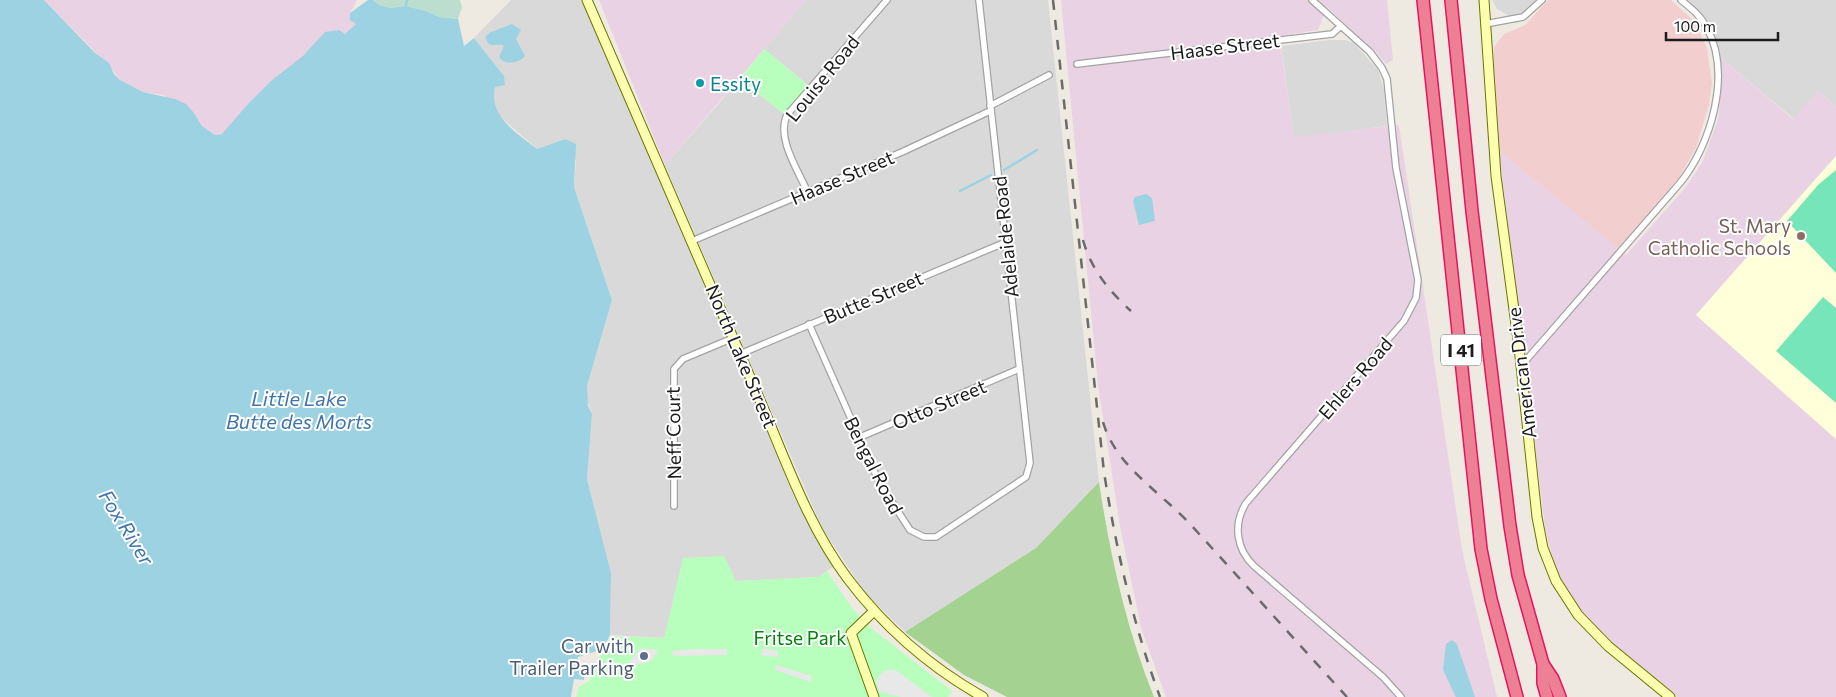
<svg xmlns="http://www.w3.org/2000/svg" width="1836" height="697" font-family="Commissioner,sans-serif">
	<rect width="100%" height="100%" fill="#efeae1"/>
	<g fill="#dad9d9">
		<path d="M511,0H587L804,500L838,563L819,577L736,581L664,638L610,635L611,573L587,479L592,414L586,397L587,386L612,300L574,187L576,161L565,139L537,149L496,113L493,95L495,87L504,76L474,38Z"/>
		<path d="M806,0H1048L1099,482L1036,548L905,632L866,594L822,528L665,165L740,79L784,114L808,85L764,49Z"/>
		<path d="M1492,0H1536L1522,13L1509,16L1497,9Z"/>
		<path d="M1688,0H1836V107L1818,91L1794,119L1720,57L1709,22Z"/>
		<path d="M1330,40H1346L1354,43L1378,70L1384,90L1387,126L1294,138L1281,46Z"/>
	</g>
	<path fill="#f2cfce" d="M1548,0H1671L1694,21L1707,48L1712,83L1709,105L1696,148L1678,179L1618,249L1499,151L1493,66L1494,47L1504,34L1525,25Z"/>
	<g fill="#e8d2e4">
		<path d="M44,0H357L350,13V20L356,24L353,29L341,35L222,134L215,135L202,126L194,113L163,95L143,92L120,80L112,69Z"/>
		<path d="M599,0H806L665,165Z"/>
		<path d="M1061,0H1387L1393,60L1386,64L1376,52L1327,7L1318,30L1279,36L1294,137L1399,125L1462,550L1497,697H1166L1141,628L1120,526L1098,385Z"/>
		<path d="M1720,57L1793,119L1818,91L1836,107V156L1696,315L1836,439V697H1677L1599,632L1583,613L1568,594L1554,564L1545,528L1499,151L1626,255L1686,187L1703,161L1718,119L1722,82Z"/>
	</g>
	<path fill="#ffffd9" d="M1836,156V439L1696,315Z"/>
	<path fill="#a4d291" d="M1099,482C1110,555 1126,628 1154,697H1007L964,675L905,632L1036,548Z"/>
	<path fill="#bcdece" d="M373,0H460L462,7L458,19L439,17L426,11L406,6L390,8L379,5Z"/>
	<g fill="#b8febd">
		<path d="M764,49L808,85L784,114L740,79Z"/>
		<path d="M724,556L736,581L819,577L827,571L852,608L870,627L952,691L948,697H576L579,687L589,681L597,662L612,636L664,638L683,558Z"/>
	</g>
	<g fill="#76e6ba">
		<path d="M1836,170V273L1787,221L1818,185Z"/>
		<path d="M1823,297L1836,308V403L1776,351Z"/>
	</g>
	<g fill="#e8e8e8">
		<path d="M640,648L658,650L651,662L627,666Z"/>
		<path d="M763,648L778,651L777,657L761,655Z"/>
		<path d="M693,649H727V655L673,656L672,651Z"/>
		<path d="M776,665L812,676L811,682L775,670Z"/>
		<path d="M887,670H896L932,697H902L879,692L876,682L881,673Z"/>
	</g>
	<g fill="#9cd2e1">
		<path d="M0,0H44L94,52L109,63L114,74L120,80L143,92L175,99L186,104L194,113L202,126L215,135L222,134L248,104L271,81L303,56L325,32L339,30L345,34L356,24L350,20V13L368,0H373L379,5L390,8L406,6L426,11L439,17L458,19L464,46L474,38L504,76L505,85L495,87C488,116 517,133 537,149L565,139L576,144L574,187L612,300L587,386L588,406L592,414L587,479L611,573L610,635L603,649L578,657L577,667L585,669L584,680L574,679L571,697H0Z"/>
		<path d="M512,24L521,30L516,39L525,56C519,63 505,66 499,57L504,46C496,42 490,51 485,37L491,32Z"/>
		<path d="M1146,194L1152,198L1155,221L1139,225L1133,201L1135,197Z"/>
		<path d="M1452,640L1457,644L1475,697H1456L1443,670L1446,644Z"/>
	</g>
	<g fill="none" stroke-linecap="round" stroke-linejoin="round">
		<g stroke="#9cd2e1" stroke-width="2.5">
			<path d="M406,6L407,0"/>
			<path d="M1004,170L1037,150"/>
			<path d="M960,191L991,175"/>
		</g>
		<g stroke="#a3a3a3" stroke-width="8">
			<g id="street">
				<path d="M1312,0L1370,52L1382,68L1387,79L1396,168L1418,280L1416,298L1404,321L1246,503C1233,524 1236,549 1254,566L1383,677L1401,697"/>
				<path d="M1485,24L1523,17L1542,0"/>
				<path d="M1077,64L1332,34L1341,26"/>
				<path d="M990,106L1049,75"/>
				<path d="M807,191C798,170 776,138 787,115L887,0"/>
				<path d="M692,241L902,152L990,111"/>
				<path d="M809,324L879,482L910,530L924,537H936L1026,477L1030,463L979,0"/>
				<path d="M740,354L1006,242"/>
				<path d="M1521,366L1680,183C1711,145 1732,74 1707,28C1701,16 1691,8 1681,0"/>
				<path d="M858,438L1019,369"/>
				<path d="M674,506V369L683,359L733,338"/>
			</g>
		</g>
		<g stroke="#6a7600" stroke-width="11">
			<g id="secondary">
				<path d="M587,0C642,128 697,256 753,384C782,449 805,522 848,579C885,628 930,667 983,697"/>
				<path d="M1484,0L1496,176L1519,347L1537,517L1543,548L1556,581L1578,615L1608,646L1670,697"/>
				<path d="M874,611L851,633L874,697"/>
			</g>
		</g>
		<g stroke="#e7145d" stroke-width="14">
			<g id="highway">
				<path d="M1423,0L1481,549L1491,599L1517,697"/>
				<path d="M1451,0L1472,211L1510,526L1518,575L1543,664V683L1547,697"/>
				<path d="M1543,664L1553,679L1560,697"/>
			</g>
		</g>
		<use href="#street" stroke="#fff" stroke-width="5.5"/>
		<use href="#secondary" stroke="#fbffae" stroke-width="9"/>
		<use href="#highway" stroke="#ee8095" stroke-width="11"/>
		<g stroke="#6a6a6a" stroke-width="2.5" stroke-dasharray="10 10" stroke-linecap="butt">
			<path d="M1053,0L1104,472C1116,549 1133,624 1160,697"/>
			<path d="M1083,240C1091,269 1109,291 1131,311"/>
			<path d="M1103,422C1116,467 1161,492 1191,525C1243,582 1295,640 1347,697"/>
		</g>
	</g>
	<circle fill="#0f9aa8" stroke="#fff" stroke-width="2" cx="700" cy="83" r="5"/>
	<circle fill="#8d6e63" stroke="#fff" stroke-width="2" cx="1801" cy="236" r="5"/>
	<circle fill="#5c6f8a" stroke="#fff" stroke-width="2" cx="644" cy="656" r="5"/>
	<g text-anchor="middle" dominant-baseline="central" stroke-width="4" stroke-linejoin="round" paint-order="stroke">
		<rect fill="#fff" stroke="#606060" stroke-width="1" x="1441" y="334.5" width="40" height="31" rx="4"/>
		<g font-size="18" font-weight="bold" fill="#1c1c1c">
			<text x="1461" y="350">I 41</text>
		</g>
		<g font-size="19" fill="#1c1c1c" stroke="#fff">
			<text transform="translate(1225 46) rotate(-7)">Haase Street</text>
			<text transform="translate(822 78) rotate(-51)">Louise Road</text>
			<text transform="translate(842 177) rotate(-23)">Haase Street</text>
			<text transform="translate(1005 237) rotate(-96)">Adelaide Road</text>
			<text transform="translate(873 297) rotate(-23)">Butte Street</text>
			<text transform="translate(742 356) rotate(67)">North Lake Street</text>
			<text transform="translate(1521 373) rotate(-97)">American Drive</text>
			<text transform="translate(1355 378) rotate(-49)">Ehlers Road</text>
			<text transform="translate(939 404) rotate(-23)">Otto Street</text>
			<text transform="translate(673 433) rotate(-91)">Neff Court</text>
			<text transform="translate(874 465) rotate(63)">Bengal Road</text>
		</g>
		<g font-size="19" fill="#0d838f" stroke="#fff" text-anchor="start">
			<text x="710" y="83">Essity</text>
		</g>
		<g font-size="19" fill="#785e54" stroke="#fff" text-anchor="end">
			<text x="1791" y="225">St. Mary<tspan x="1791" dy="22">Catholic Schools</tspan></text>
		</g>
		<g font-size="19" fill="#01830c" stroke="#fff">
			<text x="800" y="637">Fritse Park</text>
		</g>
		<g font-size="19" fill="#4e5e75" stroke="#fff" text-anchor="end">
			<text x="634" y="645">Car with<tspan x="634" dy="22">Trailer Parking</tspan></text>
		</g>
		<g font-size="20" font-style="italic" fill="#3f75ac" stroke="#fff">
			<text x="299" y="398">Little Lake<tspan x="299" dy="23">Butte des Morts</tspan></text>
			<text transform="translate(127 527) rotate(58)">Fox River</text>
		</g>
	</g>
	<path d="M1666 32v8h112v-8" fill="none" stroke="#1c1c1c" stroke-width="2.5"/>
	<text x="1674" y="32" font-size="15" fill="#1c1c1c" stroke="#ffffff" stroke-width="4" paint-order="stroke">100 m</text>
</svg>
